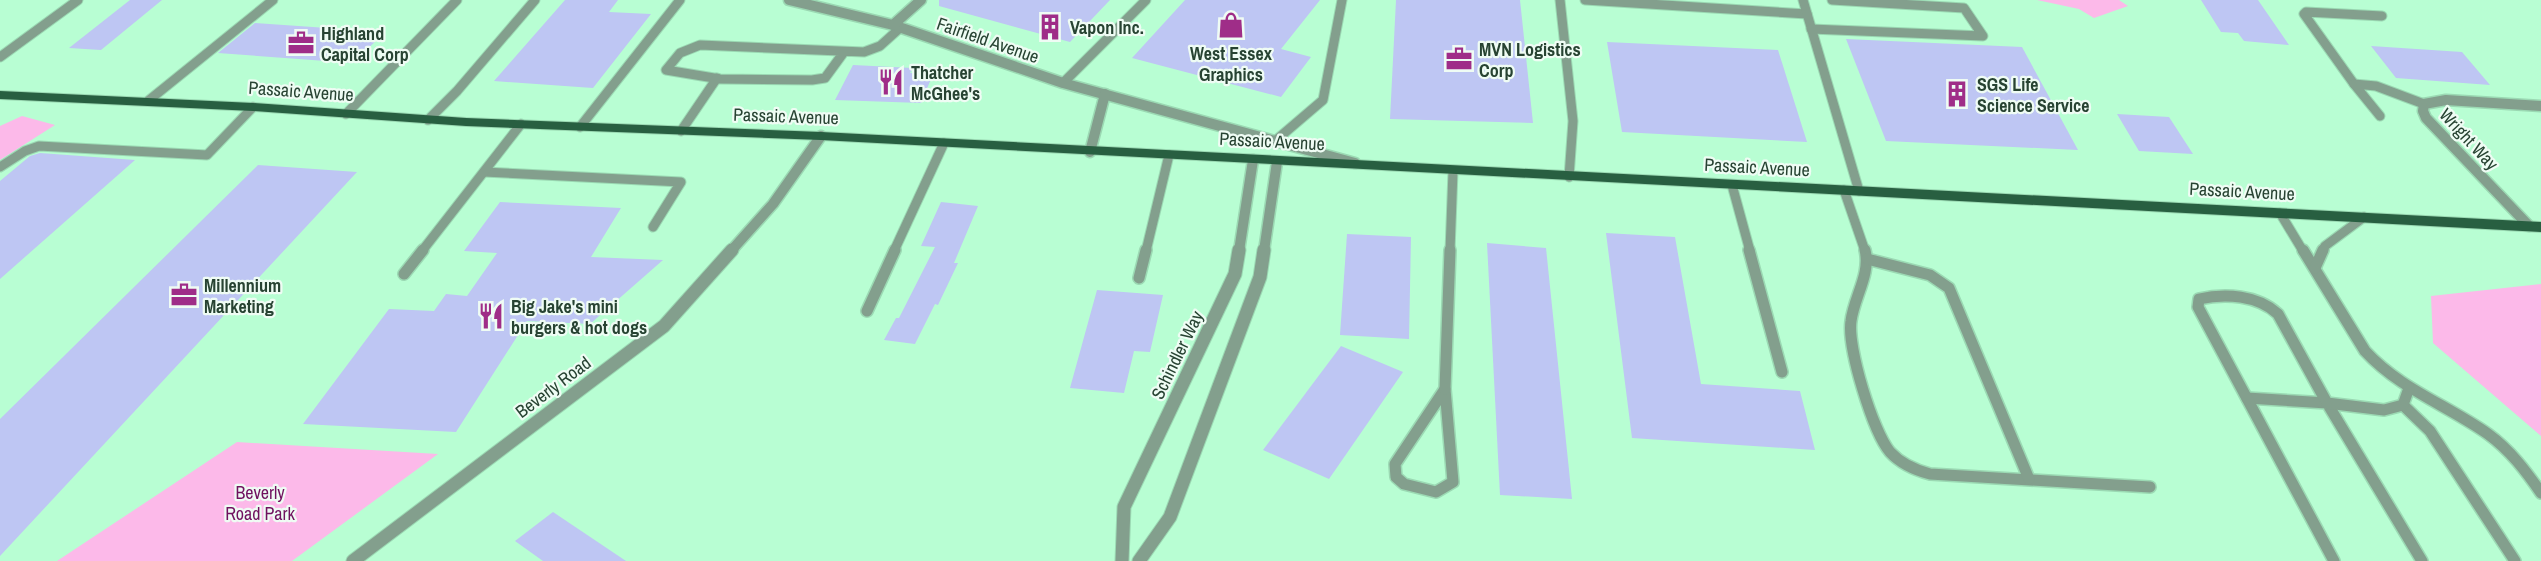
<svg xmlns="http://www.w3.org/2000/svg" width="2541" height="561" font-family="'Archivo Narrow',sans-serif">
	<rect width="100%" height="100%" fill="#b8fed3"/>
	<g fill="#fcb9e9">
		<path d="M2037,0H2119L2128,6L2094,18L2079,9Z"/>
		<path d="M22,116L55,125L0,160V126Z"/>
		<path d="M2541,284V436L2433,343L2431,296Z"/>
		<path d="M237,442L438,454L292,561H57Z"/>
	</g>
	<g fill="#bec6f3">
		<path d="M130,0H162L101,50L69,48Z"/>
		<path d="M565,0H618L609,12L651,14L593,88L494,81Z"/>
		<path d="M939,0H1110L1070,42L939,6Z"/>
		<path d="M1185,0H1320L1281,49L1311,57L1281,97L1132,58Z"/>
		<path d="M1396,0H1520L1533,123L1390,119Z"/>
		<path d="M2201,0H2258L2289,45L2244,41L2238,33L2221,32Z"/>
		<path d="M255,23L385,32L353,63L218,53Z"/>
		<path d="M1846,39L2022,47L2078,150L1886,141Z"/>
		<path d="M1607,42L1778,50L1807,142L1622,132Z"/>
		<path d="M2371,46L2462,52L2490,85L2396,78Z"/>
		<path d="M853,65L913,68L910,73L933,74L921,103L835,100Z"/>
		<path d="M2117,114L2169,117L2193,154L2139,151Z"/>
		<path d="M40,153L135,160L0,279V181L30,156Z"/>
		<path d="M258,165L357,172L0,556V419Z"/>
		<path d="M500,202L621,208L591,257L663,260L590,324L527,321L456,432L303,424L389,309L434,311L446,294L467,296L497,253L464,251Z"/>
		<path d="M941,202L978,206L954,263H958L938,305L935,304L915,344L884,340L896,318H899L935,247L921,246Z"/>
		<path d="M1606,233L1675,237L1701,384L1800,391L1815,450L1632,438Z"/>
		<path d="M1347,234L1411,237L1409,339L1340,335Z"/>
		<path d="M1487,243L1546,248L1572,499L1500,495Z"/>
		<path d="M1097,290L1163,295L1150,352L1134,351L1124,393L1070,388Z"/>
		<path d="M1341,346L1403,372L1329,479L1263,450Z"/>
		<path d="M553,512L626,561H543L515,541Z"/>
	</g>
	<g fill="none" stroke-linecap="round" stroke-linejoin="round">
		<g stroke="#9bd9b3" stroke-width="11">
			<g id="lane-far1">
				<path d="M1560,0L1573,121L1569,177"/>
				<path d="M1585,0L1807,14"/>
				<path d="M1803,0L1859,191"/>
				<path d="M1811,29L1983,36L1964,8L1832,0"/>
				<path d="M844,52L825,78L812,80L720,79L666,70L680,53L700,45L864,52L880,46L900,28"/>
				<path d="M0,57L78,0"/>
				<path d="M1063,83L1146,0"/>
				<path d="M2354,84L2304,14L2306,12L2382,16"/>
				<path d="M148,101L273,0"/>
				<path d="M346,114L457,0"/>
				<path d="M2380,116L2354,84L2376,86L2424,104"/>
				<path d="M428,120L457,91L535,0"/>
				<path d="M580,127L680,0"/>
				<path d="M681,131L717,78"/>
				<path d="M1275,141L1323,100L1342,0"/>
				<path d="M0,167L25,151L39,146L207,155L253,107"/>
				<path d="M484,172L681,182L653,227"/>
				<path d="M1732,185L1750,251"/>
				<path d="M1844,190L1865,251"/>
				<path d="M2280,213L2303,251"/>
				<path d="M422,251L521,124"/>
				<path d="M894,251L944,143"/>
				<path d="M1146,251L1169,155"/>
				<path d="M1450,251L1453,171"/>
				<path d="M2323,251L2325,246L2364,217"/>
			</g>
		</g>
		<g stroke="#9bd9b3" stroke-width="14">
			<g id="lane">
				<path d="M1749,250L1782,372"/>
				<path d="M1865,250C1871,274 1854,297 1851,321C1847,347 1873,432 1890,452C1901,464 1915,470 1930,474L2150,487"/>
				<path d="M2303,250L2365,351C2400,389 2447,405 2488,434C2510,450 2526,471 2541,493"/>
				<path d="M1867,259L1930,275L1949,288L2029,479"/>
				<path d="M2315,268L2323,250"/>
				<path d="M404,274L423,250"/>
				<path d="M1139,278L1146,250"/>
				<path d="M867,311L895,250"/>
				<path d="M1445,389L1453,482L1436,492L1404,484L1396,477L1395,464Z"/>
				<path d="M1445,389L1450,250"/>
				<path d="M2247,398L2327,403L2422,561"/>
				<path d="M2403,405L2430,431L2515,561"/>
				<path d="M2334,561L2198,307L2199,299C2225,293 2258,295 2278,314L2327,403L2384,410L2403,405L2409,388"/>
			</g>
		</g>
		<g stroke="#9bd9b3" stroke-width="13">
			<g id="street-far1">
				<path d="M789,0L893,25L1063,83L1355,163"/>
				<path d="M893,25L921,0"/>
				<path d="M1090,152L1105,94"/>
				<path d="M2529,226L2426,118L2423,111L2424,104L2446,100L2541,106"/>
				<path d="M731,251L773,204L821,136"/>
				<path d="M1239,251L1253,160"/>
				<path d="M1264,251L1277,162"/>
			</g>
		</g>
		<g stroke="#9bd9b3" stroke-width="15">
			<g id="street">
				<path d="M353,561L664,326L732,250"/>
				<path d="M1122,561L1124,507L1235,274L1239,250"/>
				<path d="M1139,561L1170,517L1260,277L1264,250"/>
			</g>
		</g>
		<g stroke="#9bd9b3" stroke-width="2">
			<path id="primary" d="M0,91L253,103L466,118L821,132L2541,222V232L821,140L466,126L253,111L0,99Z"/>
		</g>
		<use href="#lane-far1" stroke="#839f8d" stroke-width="9"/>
		<use href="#lane" stroke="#839f8d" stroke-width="11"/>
		<use href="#street-far1" stroke="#839f8d" stroke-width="10"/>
		<use href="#street" stroke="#839f8d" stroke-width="13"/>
		<use href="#primary" fill="#285f41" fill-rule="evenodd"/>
	</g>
	<defs>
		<g id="shop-bare" transform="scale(2.07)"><path d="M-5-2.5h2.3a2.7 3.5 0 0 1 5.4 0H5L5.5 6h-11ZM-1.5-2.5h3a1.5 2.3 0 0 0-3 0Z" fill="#9f2d88" stroke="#effcf4" stroke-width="2.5" paint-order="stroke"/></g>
		<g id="building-bare" transform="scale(2.07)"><path d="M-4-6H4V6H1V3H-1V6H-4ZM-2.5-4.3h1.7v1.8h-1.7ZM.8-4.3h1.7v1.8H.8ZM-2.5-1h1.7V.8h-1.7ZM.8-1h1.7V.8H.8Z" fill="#9f2d88" stroke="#effcf4" stroke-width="2.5" paint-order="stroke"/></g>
		<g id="office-bare" transform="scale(2.07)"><path d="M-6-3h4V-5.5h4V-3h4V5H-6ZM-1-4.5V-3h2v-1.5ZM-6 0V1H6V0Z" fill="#9f2d88" stroke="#effcf4" stroke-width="2.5" paint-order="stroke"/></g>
		<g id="restaurant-bare" transform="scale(2.07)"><path d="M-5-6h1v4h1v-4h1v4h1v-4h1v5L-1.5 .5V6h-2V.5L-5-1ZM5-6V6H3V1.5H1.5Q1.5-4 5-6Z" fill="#9f2d88" stroke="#effcf4" stroke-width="2.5" paint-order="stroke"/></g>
	</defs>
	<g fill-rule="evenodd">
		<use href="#shop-bare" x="1231" y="25"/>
		<use href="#building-bare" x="1050" y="27"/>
		<use href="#office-bare" x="301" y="43"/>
		<use href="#office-bare" x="1459" y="59"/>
		<use href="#restaurant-bare" x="891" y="82"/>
		<use href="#building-bare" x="1957" y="94"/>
		<use href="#office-bare" x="184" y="295"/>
		<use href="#restaurant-bare" x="491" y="316"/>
	</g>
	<g text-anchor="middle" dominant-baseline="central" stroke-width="4.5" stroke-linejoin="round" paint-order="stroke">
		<g font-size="18" font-weight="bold" fill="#274332" stroke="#effcf4" text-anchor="start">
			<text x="1070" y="27">Vapon Inc.</text>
			<text x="321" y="33">Highland<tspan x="321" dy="21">Capital Corp</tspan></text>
			<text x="1479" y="49">MVN Logistics<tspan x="1479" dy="21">Corp</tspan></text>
			<text x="1231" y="53" text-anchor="middle">West Essex<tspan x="1231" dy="21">Graphics</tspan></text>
			<text x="911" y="72">Thatcher<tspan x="911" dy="21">McGhee's</tspan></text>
			<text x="1977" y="84">SGS Life<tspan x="1977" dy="21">Science Service</tspan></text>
			<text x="204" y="285">Millennium<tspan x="204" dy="21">Marketing</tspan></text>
			<text x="511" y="306">Big Jake's mini<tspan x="511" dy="21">burgers &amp; hot dogs</tspan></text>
		</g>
		<g font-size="18" fill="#274332" stroke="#effcf4">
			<text transform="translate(988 40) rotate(19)">Fairfield Avenue</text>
			<text transform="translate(301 91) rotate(4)">Passaic Avenue</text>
			<text transform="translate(786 116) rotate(2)">Passaic Avenue</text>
			<text transform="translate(2469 139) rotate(47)">Wright Way</text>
			<text transform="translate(1272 141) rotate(3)">Passaic Avenue</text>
			<text transform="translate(1757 167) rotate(3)">Passaic Avenue</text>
			<text transform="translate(2242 191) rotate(3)">Passaic Avenue</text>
			<text transform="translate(1177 355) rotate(-64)">Schindler Way</text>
			<text transform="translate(553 387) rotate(-37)">Beverly Road</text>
		</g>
		<g font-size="18" fill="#70115f" stroke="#effcf4">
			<text x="260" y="492">Beverly<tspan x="260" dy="21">Road Park</tspan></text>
		</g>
	</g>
</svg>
